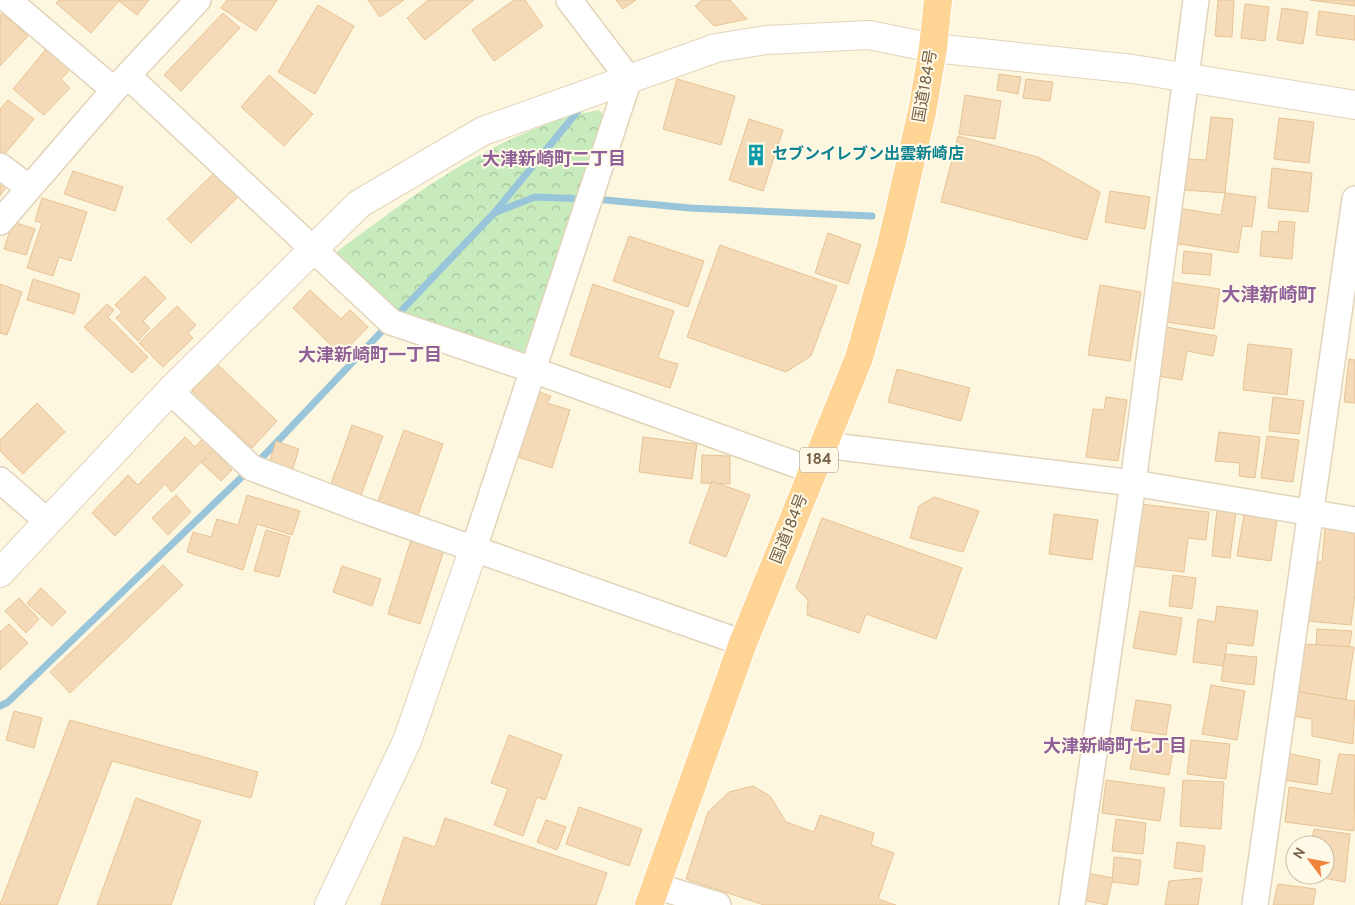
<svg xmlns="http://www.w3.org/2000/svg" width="1355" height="905" font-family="Overpass,'Noto Sans JP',sans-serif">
	<defs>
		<pattern id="forest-crowns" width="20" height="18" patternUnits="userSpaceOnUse" patternTransform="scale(1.25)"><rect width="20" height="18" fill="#c8ebbe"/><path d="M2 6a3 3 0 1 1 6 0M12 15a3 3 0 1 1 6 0" fill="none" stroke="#a7c29c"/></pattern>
	</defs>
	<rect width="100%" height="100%" fill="#fef7e0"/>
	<path fill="url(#forest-crowns)" d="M599,110L606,117L525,356L397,316L334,254C403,202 473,150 555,121C569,115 585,113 599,110Z"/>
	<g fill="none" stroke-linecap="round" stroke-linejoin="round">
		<g stroke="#99c5da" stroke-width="7">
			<path d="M595,199L690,208L872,216"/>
			<path d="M495,212L582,106"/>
			<path d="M256,464L494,213L535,197L585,199"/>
			<path d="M0,706L8,702L248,471"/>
		</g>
	</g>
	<g fill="#f4dab6" stroke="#e8c395">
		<path d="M59,0H149L137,15L119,1L91,33L56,3Z"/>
		<path d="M227,0H277L256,31L221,8Z"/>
		<path d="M368,0H404L380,17Z"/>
		<path d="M428,0H474L425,40L407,18Z"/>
		<path d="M514,0H525L543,26L494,61L472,30Z"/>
		<path d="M616,0H636L623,9Z"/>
		<path d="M702,0H730L747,19L714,26L695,6Z"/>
		<path d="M1218,0H1234L1232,37L1215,36Z"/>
		<path d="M1310,0H1355V6Z"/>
		<path d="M1245,4L1269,7L1265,41L1241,38Z"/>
		<path d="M318,5L354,26L315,94L278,72Z"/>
		<path d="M1282,8L1308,12L1303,44L1277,40Z"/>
		<path d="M1319,11L1355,16V40L1316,35Z"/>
		<path d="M2,13L28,36L0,66V16Z"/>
		<path d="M223,13L240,28L181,91L164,75Z"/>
		<path d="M47,48L71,69L61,79L70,88L44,115L13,89Z"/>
		<path d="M999,74L1021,77L1018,94L997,90Z"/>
		<path d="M269,75L313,114L284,146L241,107Z"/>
		<path d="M677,79L735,96L721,145L663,129Z"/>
		<path d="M1026,79L1053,82L1050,101L1023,98Z"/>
		<path d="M965,95L1001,101L995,139L959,134Z"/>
		<path d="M8,100L34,119L4,155L0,152V109Z"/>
		<path d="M1211,117L1233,119L1225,193L1184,190L1187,159L1206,160Z"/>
		<path d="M1279,118L1314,122L1309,163L1274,159Z"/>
		<path d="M749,119L783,130L763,191L729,180Z"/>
		<path d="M958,136L1038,157L1100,192L1087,240L941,202Z"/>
		<path d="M1272,168L1312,173L1308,212L1268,208Z"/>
		<path d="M73,171L123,187L115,211L64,194Z"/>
		<path d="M214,173L238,197L191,243L167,219Z"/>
		<path d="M0,181L6,187L0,196Z"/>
		<path d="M1110,191L1150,197L1145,229L1105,222Z"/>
		<path d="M1225,193L1256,197L1252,227L1242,226L1238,253L1173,243L1178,208L1221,215Z"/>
		<path d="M42,198L87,212L71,261L59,257L53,276L27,268L42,223L35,221Z"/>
		<path d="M1279,221L1295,222L1292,259L1260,256L1262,231L1278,232Z"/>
		<path d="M13,222L35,229L26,255L4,249Z"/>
		<path d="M828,233L861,245L848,284L815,273Z"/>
		<path d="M629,236L704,261L688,307L613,281Z"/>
		<path d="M720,245L837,286L811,356L786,372L687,337Z"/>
		<path d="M1184,251L1212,254L1210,275L1182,273Z"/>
		<path d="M145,276L166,298L143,321L150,328L138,341L116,318L122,312L115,305Z"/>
		<path d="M33,279L80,294L74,314L27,300Z"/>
		<path d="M1172,282L1220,289L1214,329L1166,322Z"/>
		<path d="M0,284L22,292L7,335L0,333Z"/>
		<path d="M593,284L674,311L658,358L678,364L670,388L570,355Z"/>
		<path d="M1100,285L1141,292L1130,361L1088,355Z"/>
		<path d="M310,290L341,319L350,310L368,327L341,355L293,308Z"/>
		<path d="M107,304L114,310L108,317L148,357L132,373L84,327Z"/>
		<path d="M177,306L196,325L188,333L193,338L163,367L139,343Z"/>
		<path d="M1160,326L1217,336L1213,356L1187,351L1182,380L1152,375Z"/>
		<path d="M1248,344L1292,349L1287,395L1243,390Z"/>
		<path d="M1349,359L1355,360V403L1344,402Z"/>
		<path d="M217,364L277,421L252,448L192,391Z"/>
		<path d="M897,369L970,388L961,421L888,402Z"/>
		<path d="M533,390L551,396L547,403L570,410L552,468L512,455Z"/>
		<path d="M1106,397L1127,400L1118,461L1086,457L1093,409L1104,410Z"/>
		<path d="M1273,397L1304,401L1299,434L1269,431Z"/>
		<path d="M37,403L65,432L23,474L0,451V440Z"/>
		<path d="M352,425L383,436L361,495L331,484Z"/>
		<path d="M404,430L443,444L418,515L378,501Z"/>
		<path d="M1219,432L1260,437L1255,478L1239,476L1240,463L1215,461Z"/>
		<path d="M1267,436L1299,440L1293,482L1261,478Z"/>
		<path d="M185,437L195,447L202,439L213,450L172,492L165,484L115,536L92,513L128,475L138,485Z"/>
		<path d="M643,437L697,444L692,479L639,472Z"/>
		<path d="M276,441L299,449L292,471L269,463Z"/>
		<path d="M214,451L232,470L221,481L202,463Z"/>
		<path d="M702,455L730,456V484L701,483Z"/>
		<path d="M712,481L750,495L726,557L689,543Z"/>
		<path d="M176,495L191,512L168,535L152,518Z"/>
		<path d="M247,495L300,511L292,535L257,524L243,570L187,552L193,532L211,537L217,519L238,525Z"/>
		<path d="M934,497L979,511L963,552L910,538L919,506Z"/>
		<path d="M1140,504L1209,512L1206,540L1188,538L1184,572L1133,566Z"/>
		<path d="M1217,509L1236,511L1230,558L1212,556Z"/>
		<path d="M1054,514L1098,520L1092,560L1049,554Z"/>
		<path d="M1244,515L1277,520L1271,561L1237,556Z"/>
		<path d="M822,518L962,568L936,639L866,614L859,633L807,615L808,600L796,588Z"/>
		<path d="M1325,528L1355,533V594L1351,625L1307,621L1315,562H1322Z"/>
		<path d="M266,530L290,537L279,577L254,571Z"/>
		<path d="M411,540L444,550L420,624L388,614Z"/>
		<path d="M163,565L183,585L70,693L50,672Z"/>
		<path d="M342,566L381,579L372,606L333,592Z"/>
		<path d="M1173,575L1196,578L1192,609L1169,606Z"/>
		<path d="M41,588L66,612L52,626L27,603Z"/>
		<path d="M19,598L39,619L26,633L5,611Z"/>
		<path d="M1217,606L1258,611L1253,646L1227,643L1224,666L1193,662L1198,619L1215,622Z"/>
		<path d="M1140,611L1182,618L1176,655L1133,648Z"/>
		<path d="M9,624L28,643L0,670V632Z"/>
		<path d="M1317,629L1352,631L1349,647L1316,645Z"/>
		<path d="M1303,644L1354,647L1346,700L1293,691Z"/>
		<path d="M1225,654L1257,657L1254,685L1221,681Z"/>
		<path d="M1211,685L1245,691L1237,740L1202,734Z"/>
		<path d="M1293,691L1355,701L1353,744L1312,736V719L1292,716Z"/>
		<path d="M1136,700L1171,705L1166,735L1131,730Z"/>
		<path d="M14,711L42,718L34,748L6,740Z"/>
		<path d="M70,720L258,772L251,798L112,761L57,905H0Z"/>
		<path d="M509,735L562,755L545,800L537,797L523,836L494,825L508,789L491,783Z"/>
		<path d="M1136,738L1174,745L1169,775L1130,769Z"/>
		<path d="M1191,740L1230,744L1226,779L1187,774Z"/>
		<path d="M1287,753L1320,760L1317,785L1283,780Z"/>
		<path d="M1339,754L1355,755L1354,831L1285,822L1289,787L1331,794Z"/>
		<path d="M1106,780L1165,788L1160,821L1102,813Z"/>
		<path d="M1183,780L1224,782L1221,829L1180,826Z"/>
		<path d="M753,786L770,796L786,822L814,832L820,815L874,833L871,845L894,853L878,899L896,905H764L686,879L708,812L729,792Z"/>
		<path d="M136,798L201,821L171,905H97Z"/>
		<path d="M579,807L642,829L629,866L566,844Z"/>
		<path d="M445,818L607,873L596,905H381L404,837L435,847Z"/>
		<path d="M1116,819L1146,823L1143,854L1112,851Z"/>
		<path d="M546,820L566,827L557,850L537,842Z"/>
		<path d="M1314,829L1350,834L1345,882L1307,875H1325V845H1311Z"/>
		<path d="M1177,842L1205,846L1202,872L1174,868Z"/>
		<path d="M1114,857L1141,860L1138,885L1112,882Z"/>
		<path d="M1087,873L1113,878L1107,905L1082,900Z"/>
		<path d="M1202,878L1198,905H1165L1169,881Z"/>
		<path d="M1278,884L1316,889L1313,905H1273Z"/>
	</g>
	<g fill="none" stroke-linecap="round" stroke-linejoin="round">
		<g stroke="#e2d4bb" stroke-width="28">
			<g id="minor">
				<path d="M8,0L114,90"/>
				<path d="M128,76L391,322L533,370L814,471"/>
				<path d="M0,166L29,188"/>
				<path d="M0,222L114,90L198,0"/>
				<path d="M170,391L252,468L366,511L743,643"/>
				<path d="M825,445L1133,483L1355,520"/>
				<path d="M0,480L47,521"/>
				<path d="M474,548L629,79L569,0"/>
				<path d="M656,886L718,905"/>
				<path d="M1072,905L1133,483L1196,0"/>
				<path d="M1255,905L1355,199"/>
			</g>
		</g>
		<g stroke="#e2d4bb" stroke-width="30">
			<g id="tertiary">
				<path d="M0,573L170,391L359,204L483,131L716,48L766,40L869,35L933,48L1133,69L1355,105"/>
				<path d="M329,905L407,741L474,548"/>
			</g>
		</g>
		<g stroke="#fff" stroke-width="30">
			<path id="trunk" d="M649,905L743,643L859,358L891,246L922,112L933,48L938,0"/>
		</g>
		<use href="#minor" stroke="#fff" stroke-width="25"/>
		<use href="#tertiary" stroke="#fff" stroke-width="28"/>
		<use href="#trunk" stroke="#fed594" stroke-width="28"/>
	</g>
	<defs>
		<g id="building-bare" transform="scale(1.725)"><path d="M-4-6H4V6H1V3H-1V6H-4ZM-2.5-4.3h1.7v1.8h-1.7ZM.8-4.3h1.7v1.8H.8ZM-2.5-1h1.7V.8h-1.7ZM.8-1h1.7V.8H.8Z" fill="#0f9aa8" stroke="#fffae7" stroke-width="2.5" paint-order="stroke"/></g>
	</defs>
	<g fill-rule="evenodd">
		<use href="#building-bare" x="756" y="155"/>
	</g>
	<g text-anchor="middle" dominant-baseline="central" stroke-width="4" stroke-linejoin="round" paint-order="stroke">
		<rect fill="#fffae7" stroke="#9e8e76" stroke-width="1" x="800" y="447.5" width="38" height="25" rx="4"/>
		<g font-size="15" font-weight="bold" fill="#755f46">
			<text x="819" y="460">184</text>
		</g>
		<g font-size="16" fill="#755f46" stroke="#fffae7">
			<text transform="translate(926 86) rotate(-80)">国道184号</text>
			<text transform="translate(790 529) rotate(-68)">国道184号</text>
		</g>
		<g font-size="16" font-weight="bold" fill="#0d838f" stroke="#fffae7" text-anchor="start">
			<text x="772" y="155">セブンイレブン出雲新崎店</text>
		</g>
		<g font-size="18" font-weight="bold" fill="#906199" stroke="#fffae7">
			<text x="554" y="160">大津新崎町二丁目</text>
			<text x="370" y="356">大津新崎町一丁目</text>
			<text x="1115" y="747">大津新崎町七丁目</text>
		</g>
		<g font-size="19" font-weight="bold" fill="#906199" stroke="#fffae7">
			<text x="1269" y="296">大津新崎町</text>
		</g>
	</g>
	<g transform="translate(1310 860) rotate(302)"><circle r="24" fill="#fffae7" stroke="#c8bca7"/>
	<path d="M0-4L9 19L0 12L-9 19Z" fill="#ef833d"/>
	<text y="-8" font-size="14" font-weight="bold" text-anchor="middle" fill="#755f46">N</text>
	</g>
</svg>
